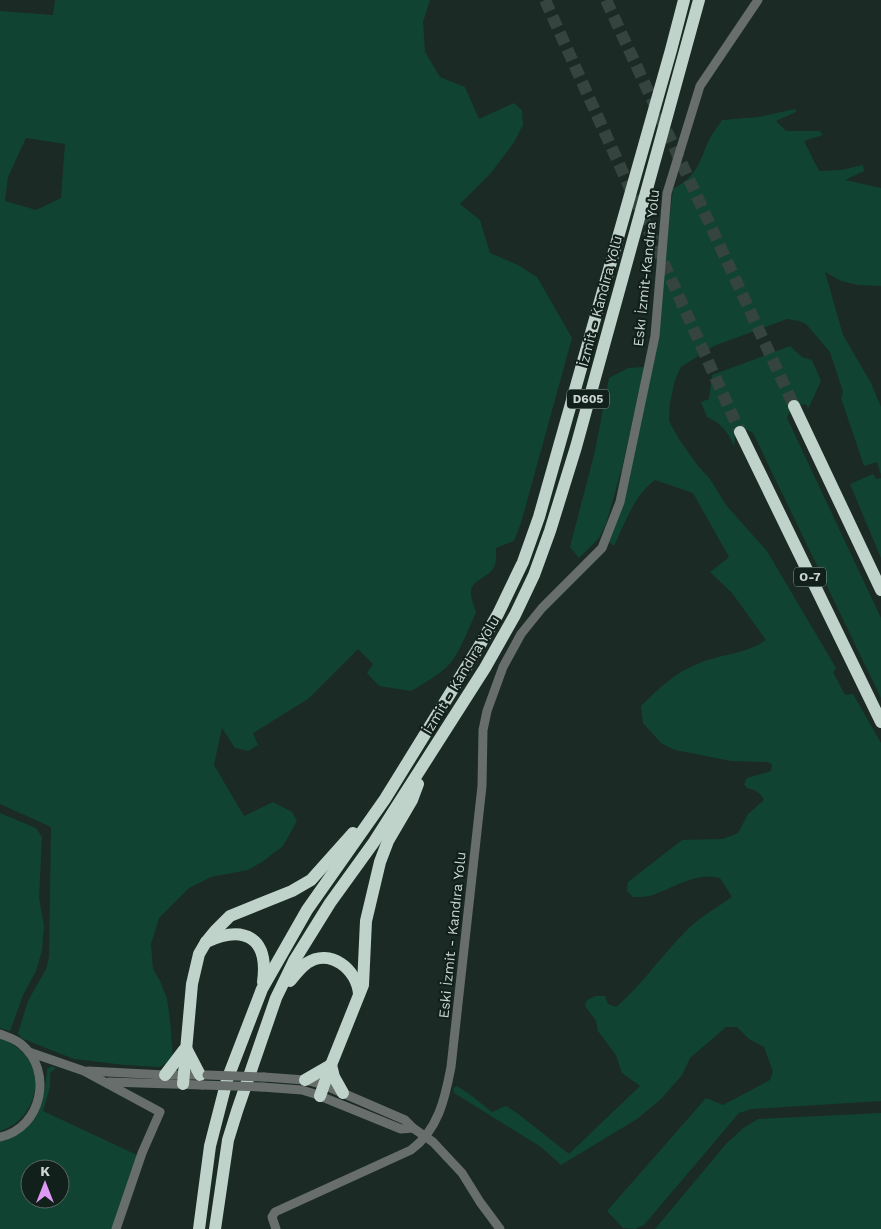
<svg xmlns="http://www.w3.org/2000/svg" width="881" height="1229" font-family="'Work Sans',sans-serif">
	<rect width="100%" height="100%" fill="#1b2a24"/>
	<g fill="#114333" fill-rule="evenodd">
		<path d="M55,0H430L423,22L425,52L440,77L465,87L479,119L514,103L522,110L523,125L513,144L490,174L460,204L480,220L490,253L518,265L537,277L572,338L521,523L514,541L496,548C496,554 497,562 494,567C489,578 471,579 471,593C471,599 474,606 476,612C469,628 462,647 452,661C443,673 423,684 411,691L379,686L367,673L373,664L358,649L308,699L253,733L258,745L248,751L235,748L222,728L214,765L244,816L273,802L292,812L297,821L283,846L262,862L248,870L211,877L189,888L159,918L151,944L153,969L160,981L167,999L170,1020L173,1059L160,1067L125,1065L74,1059L21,1038L18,1033L28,1001L46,969L49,957L51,827L0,804V11L53,15ZM26,138L65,144L61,198L36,210L5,201L8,177Z"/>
		<path d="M795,109L796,112L776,121L786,131H820L823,135L804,141L819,171L841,170L863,165L864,171L845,180L881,188V286L858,285L841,281L825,272L843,335L871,383L881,407V475L877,462L864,466L841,398L843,392L830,352L806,324L799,321L787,319L714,346L681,367L675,380L670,403L669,421L679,439L698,466L710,479L726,505L767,551L836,668L833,672L845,695L853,694L881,743V1101L752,1109L739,1113L644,1225L635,1229L623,1228L607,1211L706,1098L723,1105L770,1080L773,1072L764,1047L749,1039L737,1027H726L690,1058L682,1075L661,1099L637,1119L561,1165L541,1147L454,1093L453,1088L457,1086L472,1096L492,1112L506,1106L517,1113L569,1154L640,1086L622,1073L616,1055L598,1031L596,1021L585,1006L587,1000L596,996H605L608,1004L616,1007C642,985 661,956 685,932C698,918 716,908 732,897L720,878C695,871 673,889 649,896C644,897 638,897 633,897L627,891L628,882L682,840L723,839L738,833L748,814L764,800C760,792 755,790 747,788L744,784L747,778L771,771L772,764L767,762L731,761L675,750L661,743L643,723L641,706C658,689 675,673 697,664C720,654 745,655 766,640L732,593L710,572L729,557L693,493L655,480C634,495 625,523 614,546L609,542L621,510L656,352L666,250L673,189C699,174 698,164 709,140C712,133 718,127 722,120L758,117Z"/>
		<path d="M790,346L802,357L812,360L821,381L808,409L807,405C796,403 791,409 787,418L881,618V698L753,433L747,430L740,432L735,437L734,446C728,432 721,423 707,417L701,402L709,399L712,375Z"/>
		<path d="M644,367L622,468L606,524L599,538L579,558L570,547L595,451L609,378L628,368Z"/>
		<path d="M873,474L876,479L881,478V558L850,484Z"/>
		<path d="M0,813L36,828L42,837L39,898L44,926L42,950L36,971L23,995L10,1031L0,1028Z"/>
		<path d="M0,1038C7,1041 14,1044 20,1050C49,1076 34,1121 0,1131Z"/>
		<path d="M52,1066L56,1068L50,1073V1087L43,1111L137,1155L112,1229H0V1142C37,1128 44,1107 47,1069ZM30,1169H60V1199H30Z"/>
		<path d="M881,1113V1229H655L726,1144L742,1129L758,1119Z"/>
	</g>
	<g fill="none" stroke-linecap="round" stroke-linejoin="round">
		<g stroke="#35443e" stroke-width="12" stroke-dasharray="12 6" stroke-linecap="butt">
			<path d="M545,0L740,432"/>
			<path d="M606,0L794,406"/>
		</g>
		<g stroke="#676e6b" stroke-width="9">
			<path d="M0,1034C8,1037 15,1039 21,1044C54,1071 42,1128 0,1137"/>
			<path d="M29,1052L84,1071L160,1112L142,1153L116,1229"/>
			<path d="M88,1071L165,1075H204"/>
			<path d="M264,1077L305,1080L324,1085L405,1120L413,1128L433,1142L462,1173L480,1202L500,1229"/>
			<path d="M109,1082L202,1085"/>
			<path d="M262,1087L302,1090L315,1094L401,1129L413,1128"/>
			<path d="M276,1229L272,1217L275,1212L411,1150C438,1130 445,1099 451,1067L482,786L483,730L487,711L503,667L521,634L542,608L602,548L620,502L655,336L667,193L700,86L758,0"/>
		</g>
		<g stroke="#c0d3cb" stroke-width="12">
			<path d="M794,406L881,590"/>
			<path d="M740,432L881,722"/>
			<path d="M206,942C245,924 269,938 263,982"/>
			<path d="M290,981C295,975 300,968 307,963C330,948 357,969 359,994"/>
			<path d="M187,1050L200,1075"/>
			<path d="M165,1075L184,1050"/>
			<path d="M305,1080L331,1065L334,1077L343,1093"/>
			<path d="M183,1084L192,984L199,954L206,942L215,931L230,916L292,891L311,880L353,833"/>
			<path d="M320,1096L331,1065L363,985L366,921L380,862L388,841L412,800L418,784"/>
			<path d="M199,1229L210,1146L227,1080L262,989L307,910L385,799L477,650L498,614L523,562L539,517L671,50L684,0"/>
			<path d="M215,1229L228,1140L237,1111L276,998L294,961L330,903L374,842L485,668L515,615L534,575L550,531L576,447L699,0"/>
		</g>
		<g stroke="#676e6b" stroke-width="9">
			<path d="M207,1075L264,1077"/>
			<path d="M202,1085L262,1087"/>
		</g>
	</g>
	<g text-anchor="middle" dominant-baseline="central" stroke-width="4.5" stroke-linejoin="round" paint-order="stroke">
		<g fill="#11201b" stroke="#939f9a" stroke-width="1">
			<rect x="567" y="389.5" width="42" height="19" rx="4"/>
			<rect x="794" y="567.5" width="32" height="19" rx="4"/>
		</g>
		<g font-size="12" font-weight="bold" fill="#cbd5d1">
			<text x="588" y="399">D605</text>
			<text x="810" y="577">O-7</text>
		</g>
		<g font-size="14" fill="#cbd5d1" stroke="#11201b">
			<text transform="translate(646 268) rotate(-84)">Eskı İzmit-Kandıra Yolu</text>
			<text transform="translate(600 301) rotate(-75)">İzmit - Kandıra Yolu</text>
			<text transform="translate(461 675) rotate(-59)">İzmit - Kandıra Yolu</text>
			<text transform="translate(452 935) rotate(-84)">Eski İzmit - Kandıra Yolu</text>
		</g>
	</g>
	<g transform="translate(45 1184)"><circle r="24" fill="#11201b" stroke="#5b6864"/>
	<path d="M0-4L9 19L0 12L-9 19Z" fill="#dd99f3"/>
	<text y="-8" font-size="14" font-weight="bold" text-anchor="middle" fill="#cbd5d1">K</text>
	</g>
</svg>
